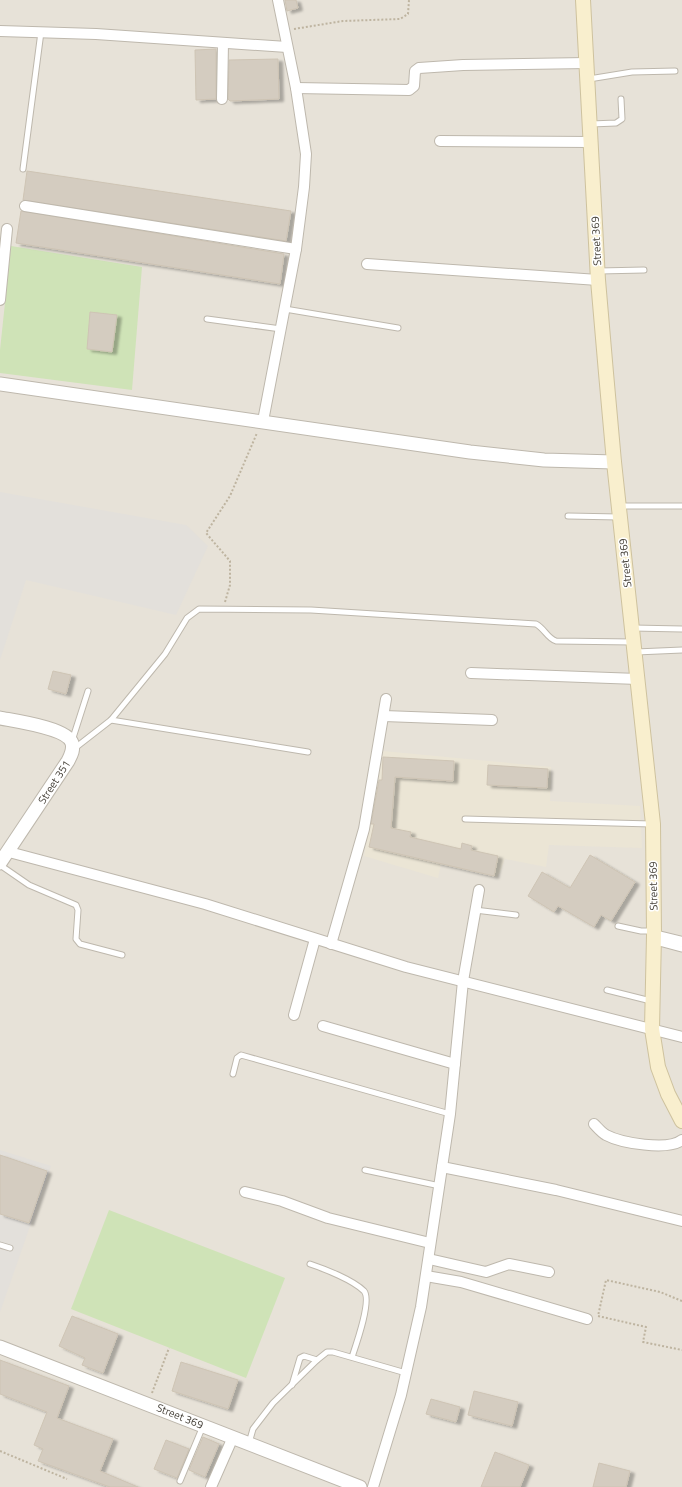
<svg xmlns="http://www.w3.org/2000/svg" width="682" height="1487" font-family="'Titillium Web',sans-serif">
	<defs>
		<filter id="shadow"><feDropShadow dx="4.5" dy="2.5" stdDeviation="1" flood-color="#0004"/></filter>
	</defs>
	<rect width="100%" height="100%" fill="#f3f0ea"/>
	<rect fill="#e7e2d8" x="0" y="0" width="682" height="1487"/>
	<g fill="#e3e0db">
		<path d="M0,492L186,525L208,546L176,615L26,580L0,660Z"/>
		<path d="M0,1150L51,1166L0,1312Z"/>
	</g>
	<path fill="#ebe5d5" d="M383,751L551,767L550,801L640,806L642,848L549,845L546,867L505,859L501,870L497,877L441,864L438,878L364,856Z"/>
	<g fill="#cfe3b7">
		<path d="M11,246L142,267L132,390L0,373V350Z"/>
		<path d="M109,1210L285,1278L246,1378L71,1309Z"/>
	</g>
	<g fill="#d4ccc0" stroke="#cec4b4" filter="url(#shadow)">
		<path d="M285,0H296L298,8L287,11Z"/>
		<path d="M216,49V99L196,100L195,50Z"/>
		<path d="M278,59L279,99L230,101L228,99L229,60Z"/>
		<path d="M27,171L291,211L286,241L23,200Z"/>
		<path d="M21,211L284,254L280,284L16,243Z"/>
		<path d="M90,312L117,315L112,352L87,349Z"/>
		<path d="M53,671L71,675L66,694L48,689Z"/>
		<path d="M383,757L454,761L453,781L395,777L391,828L411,832L410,837L461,849L462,843L472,846L471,850L498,856L494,876L369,847L374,824H371L379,780H382Z"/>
		<path d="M488,765L548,769L547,788L487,785Z"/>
		<path d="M590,855L635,882L611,921L601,915L594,927L558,906L554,912L528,896L542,872L570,888Z"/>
		<path d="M0,1155L47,1171L29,1223L0,1214Z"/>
		<path d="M72,1316L118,1334L103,1373L82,1365L85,1358L59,1346Z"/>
		<path d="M0,1360L69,1386L57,1418L113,1439L100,1471L138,1487H110L38,1461L43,1449L34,1445L47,1412L0,1394Z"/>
		<path d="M181,1362L238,1380L228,1409L172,1391Z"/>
		<path d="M474,1391L518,1402L512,1426L468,1415Z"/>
		<path d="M431,1399L460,1407L456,1422L426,1414Z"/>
		<path d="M203,1437L219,1444L205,1477L189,1470Z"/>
		<path d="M166,1440L189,1449L177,1478L154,1469Z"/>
		<path d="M495,1452L529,1465L520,1487H481Z"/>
		<path d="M599,1463L630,1471L626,1487H593Z"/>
	</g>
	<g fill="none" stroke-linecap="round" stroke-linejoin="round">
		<g stroke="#beb8ad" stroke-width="7">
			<g id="service">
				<path d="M589,79L632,72L675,71"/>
				<path d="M591,124L616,123L622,119L621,99"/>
				<path d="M23,169L41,32"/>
				<path d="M599,271L644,270"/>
				<path d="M285,309L398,328"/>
				<path d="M207,319L281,329"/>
				<path d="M619,506H682"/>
				<path d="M568,516L619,517"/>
				<path d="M633,628L682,629"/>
				<path d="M636,652L682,650"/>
				<path d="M111,720L308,752"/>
				<path d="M72,741L88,691"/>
				<path d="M75,748L111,720L165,654L187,618L199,609L311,610L536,624C545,629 547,638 556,641L633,642"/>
				<path d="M465,819L652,824"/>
				<path d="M0,865L29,885L76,905L78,910L76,939L80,944L122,955"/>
				<path d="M475,910L516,915"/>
				<path d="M618,926L641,931H653"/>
				<path d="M656,942L682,949"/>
				<path d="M607,990L651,1001"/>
				<path d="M233,1074L237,1058L241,1055L450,1114"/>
				<path d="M365,1170L440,1186"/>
				<path d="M0,1245L10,1248"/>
				<path d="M310,1264C325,1269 353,1280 364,1291C372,1300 356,1345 352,1357"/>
				<path d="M292,1385L300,1358L304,1356L317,1360"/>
				<path d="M249,1443L253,1429L273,1403L317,1360L327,1352H333L406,1373"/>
				<path d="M180,1481L203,1426"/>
			</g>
		</g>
		<g stroke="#beb8ad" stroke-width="12">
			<g id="minor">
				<path d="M0,31L96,34L287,47"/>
				<path d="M296,88L409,90L414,86L415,71L419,68L463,65L587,63"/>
				<path d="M222,99L223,43"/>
				<path d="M440,141L591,142"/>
				<path d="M25,206L296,249"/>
				<path d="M367,264L598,280"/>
				<path d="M0,300L7,229"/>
				<path d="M263,421L296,249L304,187L306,154L296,88L278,0"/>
				<path d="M471,673L638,679"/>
				<path d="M384,716L492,720"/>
				<path d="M9,852L205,904L406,967L682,1037"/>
				<path d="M654,935L682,942"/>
				<path d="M331,944L364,829L386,699"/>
				<path d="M294,1015L315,939"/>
				<path d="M323,1026L455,1064"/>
				<path d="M594,1124C598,1128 601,1132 606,1135C621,1143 668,1151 682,1140"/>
				<path d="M442,1167L556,1190L682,1221"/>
				<path d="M245,1192L282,1201L328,1218L430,1243"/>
				<path d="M429,1259L486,1272L509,1264L549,1272"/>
				<path d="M426,1276L461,1282L587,1319"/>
				<path d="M211,1487L233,1437"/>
				<path d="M373,1487L401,1395L421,1307L450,1114L463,981L479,890"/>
			</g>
		</g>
		<g stroke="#beb8ad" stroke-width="15">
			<g id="tertiary">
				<path d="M0,384L470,452L544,460L614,462"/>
				<path d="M0,718C15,721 67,728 72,743C74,750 71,755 68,761L0,863"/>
				<path d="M0,1347L360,1487"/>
			</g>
		</g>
		<g stroke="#cec29e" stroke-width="16">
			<path id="secondary" d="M583,0L598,280L606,373L614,462L653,824L654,935L652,1029L658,1067L668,1094L682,1121"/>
		</g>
		<g stroke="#beb4a0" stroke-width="2" stroke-dasharray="2 2" stroke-linecap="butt">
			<path d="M294,29L343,21L400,19L408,14L409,0"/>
			<path d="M225,602L230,585V561L206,533L230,496L257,433"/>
			<path d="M682,1301L660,1292L606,1280L598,1316L646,1327L643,1342L682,1350"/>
			<path d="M152,1393L169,1348"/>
			<path d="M0,1451L67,1479"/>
		</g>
		<use href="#service" stroke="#fff" stroke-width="5"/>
		<use href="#minor" stroke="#fff" stroke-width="10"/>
		<use href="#tertiary" stroke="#fff" stroke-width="13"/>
		<use href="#secondary" stroke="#f9efce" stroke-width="14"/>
	</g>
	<g text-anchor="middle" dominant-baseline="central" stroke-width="3" stroke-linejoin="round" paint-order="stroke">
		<g font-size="11" fill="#464139" stroke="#fff">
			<text transform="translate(596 241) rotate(-93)">Street 369</text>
			<text transform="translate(625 563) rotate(-96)">Street 369</text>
			<text transform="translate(54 782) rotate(-57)">Street 351</text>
			<text transform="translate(653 886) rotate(-91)">Street 369</text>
			<text transform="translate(180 1416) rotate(22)">Street 369</text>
		</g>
	</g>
</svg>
